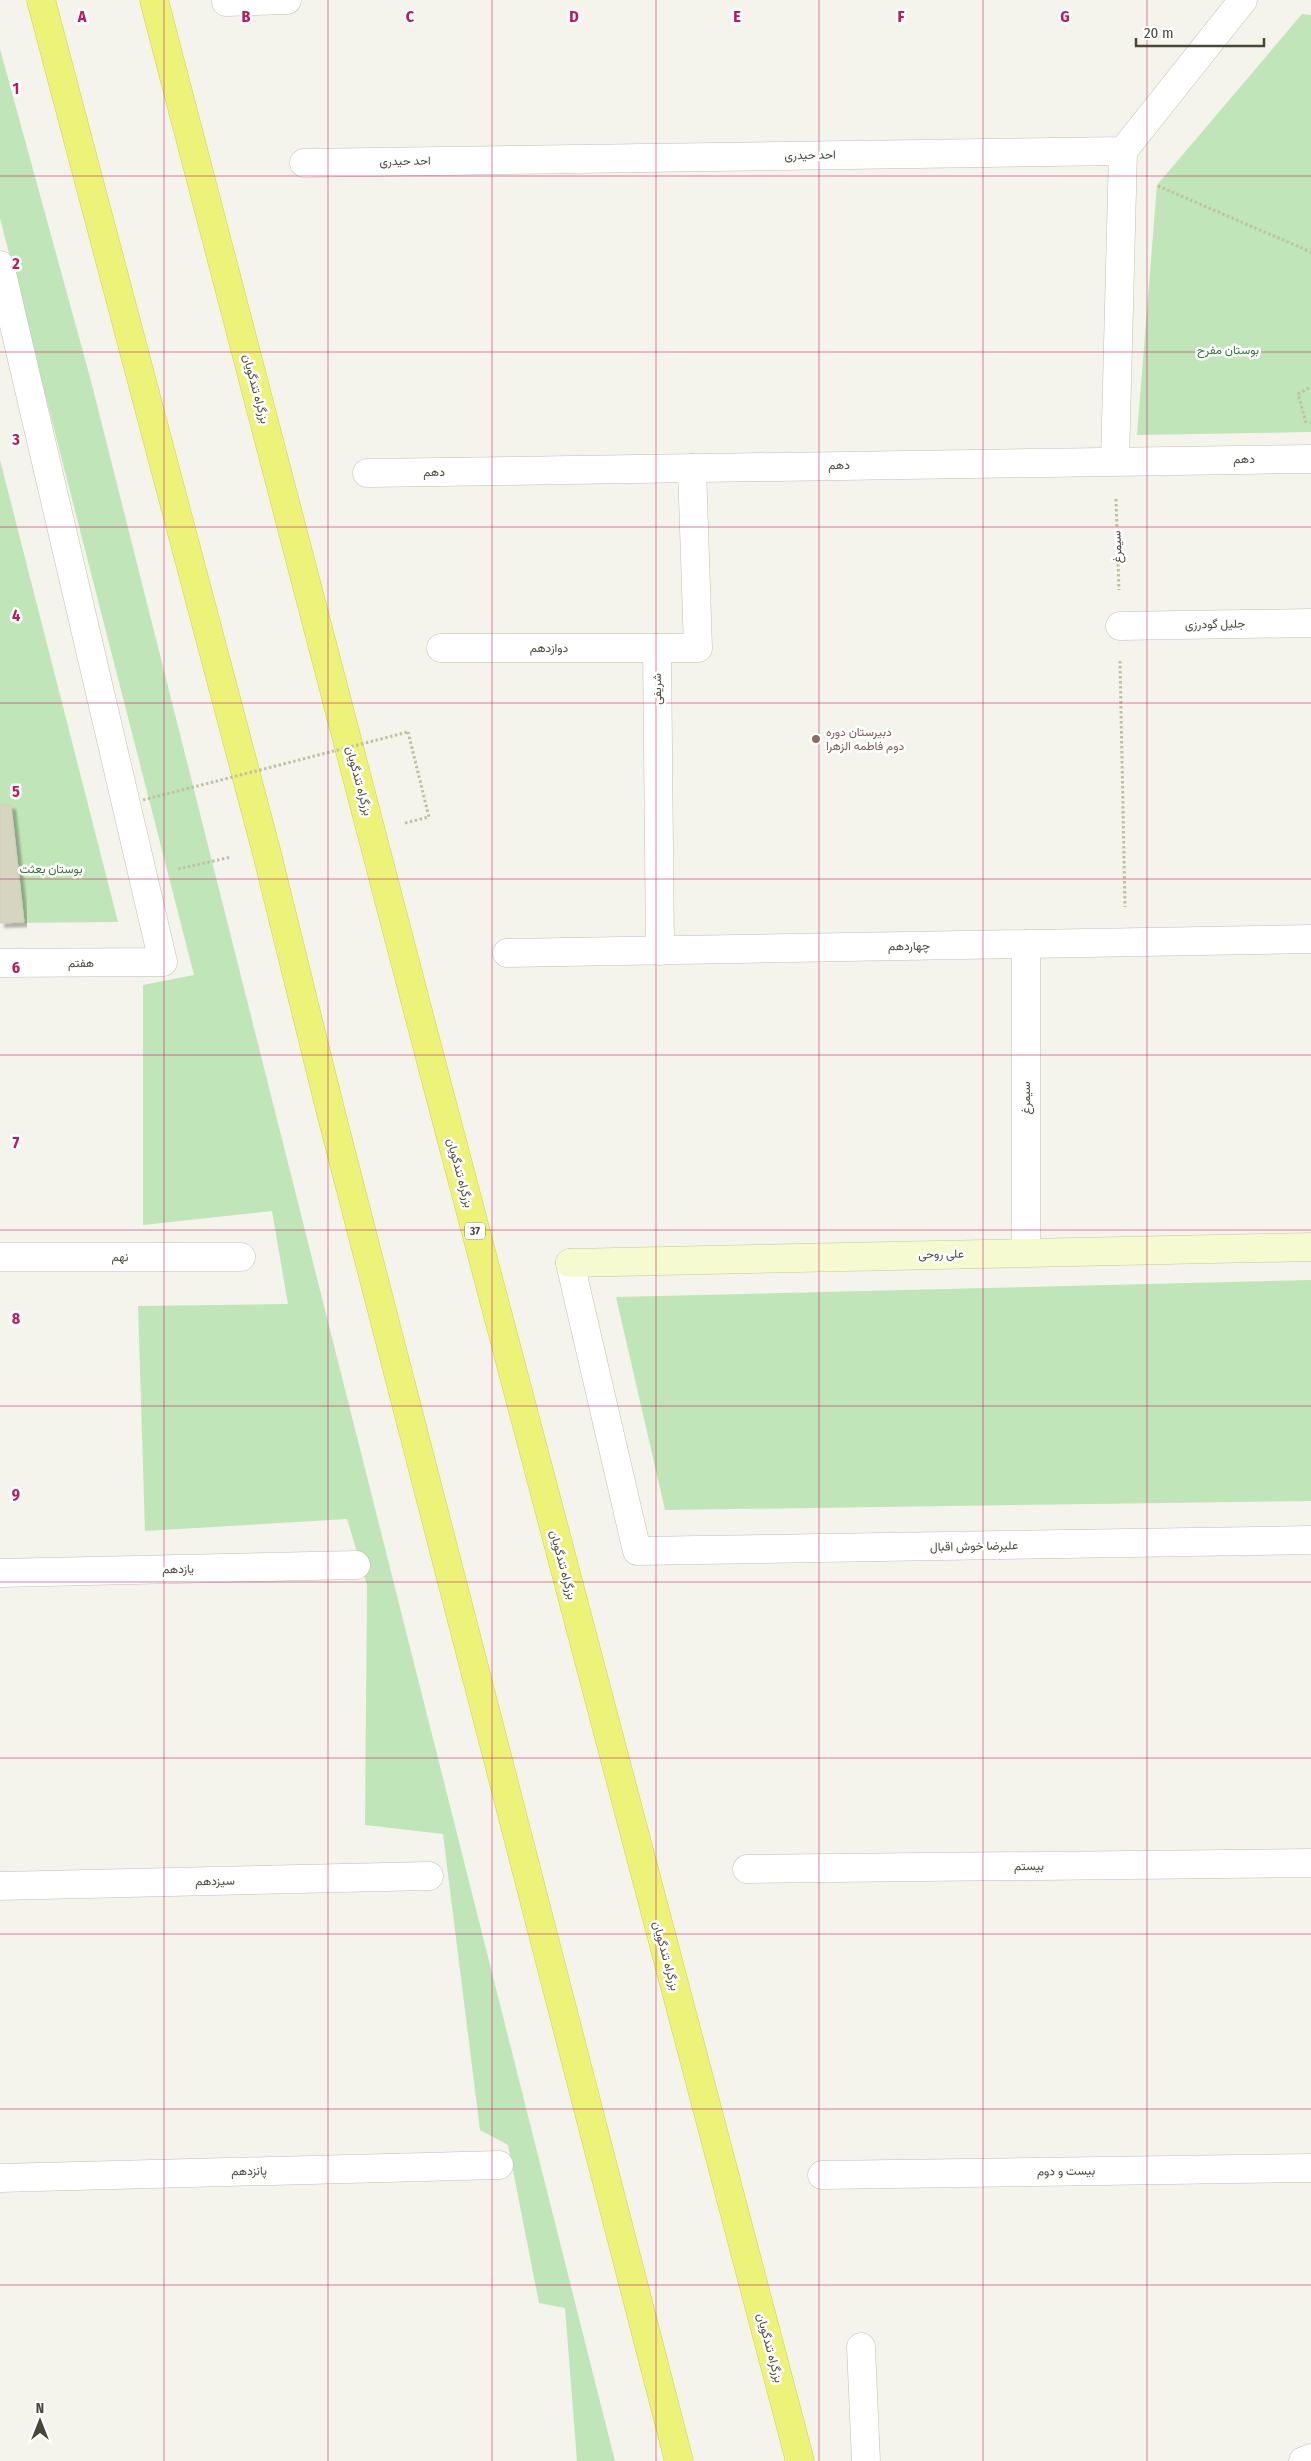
<svg xmlns="http://www.w3.org/2000/svg" width="1311" height="2461" font-family="'Fira Sans Condensed',Vazirmatn,sans-serif">
	<defs>
		<filter id="shadow"><feDropShadow dx="4.5" dy="4.5" stdDeviation="1" flood-color="#0004"/></filter>
	</defs>
	<rect width="100%" height="100%" fill="#f4f4ec"/>
	<g fill="#c0e5b8">
		<path d="M1302,14L1311,15V432L1137,435L1157,185Z"/>
		<path d="M0,49L91,381L615,2461H577L565,2308L539,2303L508,2145L480,2130L443,1834L365,1825L367,1585L347,1519L145,1531L138,1306L288,1304L272,1211L143,1225V985L194,975L0,218Z"/>
		<path d="M0,460L118,922L0,923Z"/>
		<path d="M1311,1280V1501L665,1510L616,1297Z"/>
	</g>
	<path fill="#d5d5c2" stroke="#d0cfb6" filter="url(#shadow)" d="M0,805H11L24,922L0,923Z"/>
	<g fill="none" stroke-linecap="round" stroke-linejoin="round">
		<g stroke="#bfbfaf" stroke-width="29">
			<g id="street">
				<path d="M226,2L287,0"/>
				<path d="M304,163L1123,151L1243,0"/>
				<path d="M0,265L163,962L0,963"/>
				<path d="M1115,461L1123,151"/>
				<path d="M367,473L1311,459"/>
				<path d="M1120,626L1311,623"/>
				<path d="M441,648H657"/>
				<path d="M1026,944V1252"/>
				<path d="M660,951L657,648H698L692,468"/>
				<path d="M507,953L1311,939"/>
				<path d="M0,1257H241"/>
				<path d="M570,1263L637,1551L1311,1540"/>
				<path d="M0,1573L356,1565"/>
				<path d="M747,1869L1311,1863"/>
				<path d="M0,1886L429,1876"/>
				<path d="M822,2175L1311,2168"/>
				<path d="M0,2178L499,2165"/>
				<path d="M861,2347L866,2461"/>
				<path d="M1303,2461L1311,2458"/>
			</g>
		</g>
		<g stroke="#c5ca9b" stroke-width="29">
			<path id="secondary" d="M570,1263L1311,1247"/>
		</g>
		<g stroke="#d0d149" stroke-width="29">
			<g id="highway">
				<path d="M41,0L266,850L331,1113L679,2461"/>
				<path d="M154,0L438,1088L800,2461"/>
			</g>
		</g>
		<g stroke="#bfc0a1" stroke-width="3" stroke-dasharray="2.5 2.5" stroke-linecap="butt">
			<path d="M1158,186L1311,252"/>
			<path d="M1306,423L1298,394L1311,387"/>
			<path d="M1116,499L1119,590"/>
			<path d="M1120,661L1125,907"/>
			<path d="M405,823L429,817L408,732"/>
			<path d="M178,869L231,857"/>
		</g>
		<use href="#street" stroke="#fff" stroke-width="28"/>
		<use href="#secondary" stroke="#f5fad0" stroke-width="28"/>
		<use href="#highway" stroke="#edf279" stroke-width="28"/>
		<path stroke="#bfc0a1" stroke-width="3" stroke-dasharray="2.5 2.5" stroke-linecap="butt" d="M143,800L408,732"/>
	</g>
	<path fill="none" stroke="#c2185b" stroke-width="1" stroke-opacity="0.55" d="M164,0V2461M328,0V2461M492,0V2461M656,0V2461M819,0V2461M983,0V2461M1147,0V2461M0,176H1311M0,352H1311M0,527H1311M0,703H1311M0,879H1311M0,1055H1311M0,1230H1311M0,1406H1311M0,1582H1311M0,1758H1311M0,1934H1311M0,2109H1311M0,2285H1311"/>
	<circle fill="#8d6e63" stroke="#fff" stroke-width="2" cx="816" cy="739" r="5"/>
	<g text-anchor="middle" dominant-baseline="central" stroke-width="5" stroke-linejoin="round" paint-order="stroke">
		<rect fill="#fff" stroke="#7f7f75" stroke-width="1" x="465" y="1222.5" width="20" height="17" rx="4"/>
		<g font-size="11" font-weight="bold" fill="#48483a">
			<text x="475" y="1231">37</text>
		</g>
		<g font-size="12" fill="#48483a" stroke="#fff">
			<text transform="translate(810 155) rotate(-1)">احد حیدری</text>
			<text transform="translate(405 161) rotate(-1)">احد حیدری</text>
			<text transform="translate(256 389) rotate(75)">بزرگراه تندگویان</text>
			<text transform="translate(1244 459) rotate(-1)">دهم</text>
			<text transform="translate(839 465) rotate(-1)">دهم</text>
			<text transform="translate(434 472) rotate(-1)">دهم</text>
			<text transform="translate(1117 547) rotate(-92)">سیمرغ</text>
			<text transform="translate(1215 624) rotate(-1)">جلیل گودرزی</text>
			<text x="549" y="648">دوازدهم</text>
			<text transform="translate(657 689) rotate(-91)">شریفی</text>
			<text transform="translate(359 781) rotate(75)">بزرگراه تندگویان</text>
			<text transform="translate(909 946) rotate(-1)">چهاردهم</text>
			<text transform="translate(81 963) rotate(-1)">هفتم</text>
			<text transform="translate(1026 1098) rotate(-90)">سیمرغ</text>
			<text transform="translate(460 1173) rotate(75)">بزرگراه تندگویان</text>
			<text transform="translate(941 1254) rotate(-1)">علی روحی</text>
			<text x="120" y="1257">نهم</text>
			<text transform="translate(974 1546) rotate(-1)">علیرضا خوش اقبال</text>
			<text transform="translate(563 1565) rotate(75)">بزرگراه تندگویان</text>
			<text transform="translate(178 1569) rotate(-1)">یازدهم</text>
			<text transform="translate(1029 1866) rotate(-1)">بیستم</text>
			<text transform="translate(215 1881) rotate(-1)">سیزدهم</text>
			<text transform="translate(666 1956) rotate(75)">بزرگراه تندگویان</text>
			<text transform="translate(249 2171) rotate(-1)">پانزدهم</text>
			<text transform="translate(1066 2171) rotate(-1)">بیست و دوم</text>
			<text transform="translate(770 2348) rotate(75)">بزرگراه تندگویان</text>
		</g>
		<g font-size="12" fill="#317631" stroke="#fff">
			<text x="1228" y="350">بوستان مفرح</text>
			<text x="51" y="869">بوستان بعثت</text>
		</g>
		<g font-size="12" fill="#785e54" stroke="#fff" text-anchor="start">
			<text x="826" y="732">دبیرستان دوره<tspan x="826" dy="14">دوم فاطمه الزهرا</tspan></text>
		</g>
	</g>
	<g font-size="16" text-anchor="middle" font-weight="bold" fill="#c2185b" stroke="#fff" stroke-width="5" stroke-linejoin="round" paint-order="stroke">
		<text x="82" y="22">A</text>
		<text x="246" y="22">B</text>
		<text x="410" y="22">C</text>
		<text x="574" y="22">D</text>
		<text x="737" y="22">E</text>
		<text x="901" y="22">F</text>
		<text x="1065" y="22">G</text>
		<text x="16" y="94">1</text>
		<text x="16" y="269">2</text>
		<text x="16" y="445">3</text>
		<text x="16" y="621">4</text>
		<text x="16" y="797">5</text>
		<text x="16" y="973">6</text>
		<text x="16" y="1148">7</text>
		<text x="16" y="1324">8</text>
		<text x="16" y="1500">9</text>
	</g>
	<g transform="translate(40 2421)" stroke="#ffffff" stroke-width="4" paint-order="stroke">
	<path d="M0-4L9 19L0 12L-9 19Z" fill="#48483a"/>
	<text y="-8" font-size="14" font-weight="bold" text-anchor="middle" fill="#48483a">N</text>
	</g>
	<path d="M1136 38v8h128v-8" fill="none" stroke="#48483a" stroke-width="2.5"/>
	<text x="1144" y="38" font-size="15" fill="#48483a" stroke="#ffffff" stroke-width="4" paint-order="stroke">20 m</text>
</svg>
